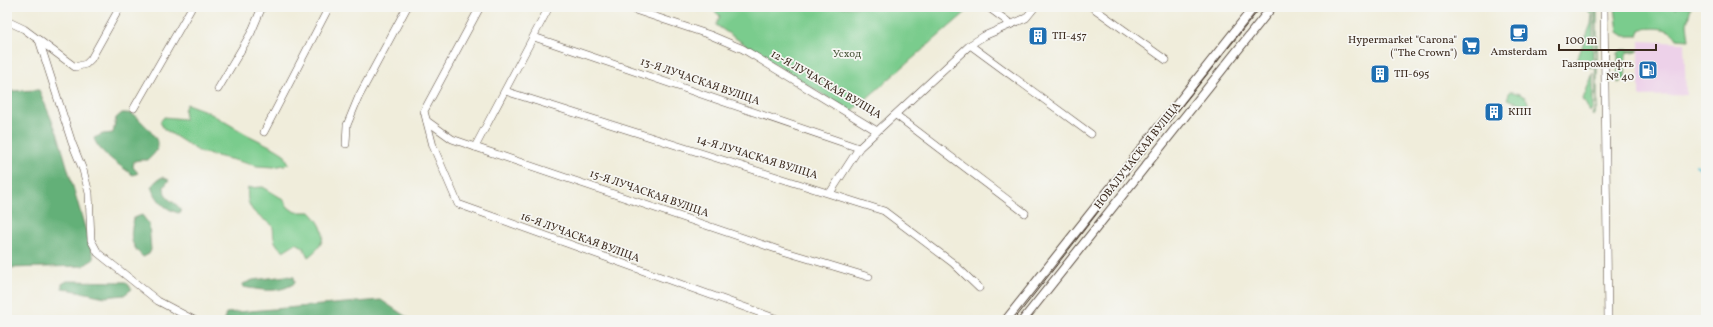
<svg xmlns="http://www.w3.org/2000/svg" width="1713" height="327" font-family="Vollkorn,serif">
	<rect width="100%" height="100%" fill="#f6f6f2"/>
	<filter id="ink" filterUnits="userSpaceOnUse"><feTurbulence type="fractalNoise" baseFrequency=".025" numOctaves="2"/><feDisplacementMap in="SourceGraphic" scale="8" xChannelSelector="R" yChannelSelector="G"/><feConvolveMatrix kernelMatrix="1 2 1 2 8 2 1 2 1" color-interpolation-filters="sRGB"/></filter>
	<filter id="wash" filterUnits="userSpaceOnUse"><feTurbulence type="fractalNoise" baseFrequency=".012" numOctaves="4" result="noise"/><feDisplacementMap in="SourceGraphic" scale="16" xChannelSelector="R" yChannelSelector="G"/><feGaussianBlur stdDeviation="0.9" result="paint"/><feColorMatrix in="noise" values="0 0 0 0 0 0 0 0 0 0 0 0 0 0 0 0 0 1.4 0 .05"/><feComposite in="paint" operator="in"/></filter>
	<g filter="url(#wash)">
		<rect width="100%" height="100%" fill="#f0eddb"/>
		<path fill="#edd1e9" d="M1639,41L1684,43L1686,95L1639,96Z"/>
		<g fill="#7acc8d" stroke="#5a7b56">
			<path d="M710,7H972L851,112L771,62L716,25L720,16Z"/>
			<path d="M1615,7H1672L1676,9L1678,7H1691L1687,24L1689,40L1677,39C1670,26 1654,28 1641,29L1638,36H1624L1618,32Z"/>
			<path d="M1588,9L1593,10V68L1576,62L1591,24L1592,15L1588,11Z"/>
			<path d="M1595,9H1597V108L1593,116L1592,114L1596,108Z"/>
			<path d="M1622,50H1639L1637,52H1628L1626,54L1625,79L1618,83V53Z"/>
			<path d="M1593,73V108L1590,112L1583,99Z"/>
			<path d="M1510,91C1518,94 1529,95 1528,106L1507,99Z"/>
			<path d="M187,104L206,111L246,134L276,149L284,154L289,164L274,167L257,166L234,160L200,152L164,129L160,122L164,117L185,119L184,110Z"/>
			<path d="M263,187L283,199L288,207L295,212H310C327,229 328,243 308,257L303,247L296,243L283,251C268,239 277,231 271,224C269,222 265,221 263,219C250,211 246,202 248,188Z"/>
		</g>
		<g fill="#63b078" stroke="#4f6d4b">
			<path d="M39,90L58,135L94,259L83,266L7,268V95L11,91Z"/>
			<path d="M122,113C125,113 129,113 132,114C139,118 158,137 158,145C158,151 152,156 148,160H140L134,161L133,167L138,173L133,175C122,167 97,151 94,138L103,134L113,133L116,118Z"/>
			<path d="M162,177L169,180L164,187C164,203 178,200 181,212L178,213C163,208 158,201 151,187L156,181Z"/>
			<path d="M142,215L149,224L151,250L149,254L143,257C129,244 130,235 134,218Z"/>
			<path d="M286,276L294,277L295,283C278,294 262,290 243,287V284L253,280Z"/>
			<path d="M67,281L126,282L132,289L124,295L105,297L62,288V284Z"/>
			<path d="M381,300L411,320H224L226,313Z"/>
		</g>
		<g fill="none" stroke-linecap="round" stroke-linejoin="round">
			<path stroke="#5bc2d8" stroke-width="2" d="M1696,165L1706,173"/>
		</g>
	</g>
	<g filter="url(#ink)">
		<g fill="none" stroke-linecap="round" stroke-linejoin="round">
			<g stroke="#56473a" stroke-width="8">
				<g id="minor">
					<path d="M480,7L424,111L433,146L458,204L780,320"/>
					<path d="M626,7L710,35L743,49L877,131"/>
					<path d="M988,7L1011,24"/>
					<path d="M1092,7L1166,60"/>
					<path d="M1604,7L1608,320"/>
					<path d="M7,21L24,29L75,67L86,64L91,59L120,7"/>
					<path d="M534,37L859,148"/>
					<path d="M39,40L72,143L83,170L89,193L91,240L98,253L158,301L194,320"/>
					<path d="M970,45L1091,134"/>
					<path d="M218,89L251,33L262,7"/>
					<path d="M505,91L884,211L953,263L979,288"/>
					<path d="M134,108L192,7"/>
					<path d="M896,115L1025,213"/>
					<path d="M427,121L452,139L475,147L776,249L869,277"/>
					<path d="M264,132L329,7"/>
					<path d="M346,144L347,125L359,96L407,7"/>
					<path d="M475,147L549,7"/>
					<path d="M830,193L859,148L970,45L984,36L1026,18L1035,7"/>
				</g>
			</g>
			<g stroke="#56473a" stroke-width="10">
				<g id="major">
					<path d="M1006,320L1254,7"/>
					<path d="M1023,320L1272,7"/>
				</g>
			</g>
			<use href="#minor" stroke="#fff" stroke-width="7"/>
			<use href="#major" stroke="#fff" stroke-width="8"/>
			<path stroke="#3b2a1e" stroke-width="1" d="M1014,320L1137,162L1261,7"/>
		</g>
	</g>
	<defs>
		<g id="cafe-square" transform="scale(1)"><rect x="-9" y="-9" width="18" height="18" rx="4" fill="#1f6fb2" stroke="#f6f6f2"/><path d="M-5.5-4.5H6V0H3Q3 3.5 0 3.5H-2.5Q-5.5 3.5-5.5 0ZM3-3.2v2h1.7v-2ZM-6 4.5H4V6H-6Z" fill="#fff"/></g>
		<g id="building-square" transform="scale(1)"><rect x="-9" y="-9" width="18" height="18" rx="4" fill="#1f6fb2" stroke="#f6f6f2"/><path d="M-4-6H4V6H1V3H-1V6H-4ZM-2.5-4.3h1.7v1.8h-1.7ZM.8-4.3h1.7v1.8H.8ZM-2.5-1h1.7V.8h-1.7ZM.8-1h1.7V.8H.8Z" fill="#fff"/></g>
		<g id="supermarket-square" transform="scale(1)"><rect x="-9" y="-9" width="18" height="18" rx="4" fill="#1f6fb2" stroke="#f6f6f2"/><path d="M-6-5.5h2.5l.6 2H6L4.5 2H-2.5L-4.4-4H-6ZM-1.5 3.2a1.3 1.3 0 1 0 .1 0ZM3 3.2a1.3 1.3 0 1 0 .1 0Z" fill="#fff"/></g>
		<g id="fuel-square" transform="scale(1)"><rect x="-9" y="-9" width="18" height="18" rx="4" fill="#1f6fb2" stroke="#f6f6f2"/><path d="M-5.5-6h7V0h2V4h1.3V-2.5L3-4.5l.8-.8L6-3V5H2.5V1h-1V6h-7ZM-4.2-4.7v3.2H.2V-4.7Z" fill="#fff"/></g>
	</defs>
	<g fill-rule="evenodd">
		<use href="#cafe-square" x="1519" y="33"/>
		<use href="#building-square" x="1038" y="36"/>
		<use href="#supermarket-square" x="1471" y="46"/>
		<use href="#fuel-square" x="1648" y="70"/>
		<use href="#building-square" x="1380" y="74"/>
		<use href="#building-square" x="1494" y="112"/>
	</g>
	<g text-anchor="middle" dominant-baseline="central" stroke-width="3.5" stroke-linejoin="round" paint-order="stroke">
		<g font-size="11" fill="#3b2a1e" stroke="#f6f6f2" text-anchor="start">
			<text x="1052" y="36">ТП-457</text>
			<text x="1457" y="40" text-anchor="end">Hypermarket "Carona"<tspan x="1457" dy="13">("The Crown")</tspan></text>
			<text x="1519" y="52" text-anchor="middle">Amsterdam</text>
			<text x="1634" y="64" text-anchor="end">Газпромнефть<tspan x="1634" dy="13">№ 40</tspan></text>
			<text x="1394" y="74">ТП-695</text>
			<text x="1508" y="112">КПП</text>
		</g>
		<g font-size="11" fill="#4e5b3f" stroke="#f6f6f2">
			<text x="847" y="54">Усход</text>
		</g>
		<g font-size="11" fill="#3b2a1e" stroke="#f6f6f2">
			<text transform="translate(700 82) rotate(19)">13-Я ЛУЧАСКАЯ ВУЛІЦА</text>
			<text transform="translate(826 85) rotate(30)">12-Я ЛУЧАСКАЯ ВУЛІЦА</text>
			<text transform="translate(1138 156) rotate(-52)">НОВАЛУЧАСКАЯ ВУЛІЦА</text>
			<text transform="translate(757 158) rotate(17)">14-Я ЛУЧАСКАЯ ВУЛІЦА</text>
			<text transform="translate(649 194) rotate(19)">15-Я ЛУЧАСКАЯ ВУЛІЦА</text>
			<text transform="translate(580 238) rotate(20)">16-Я ЛУЧАСКАЯ ВУЛІЦА</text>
		</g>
	</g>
	<rect width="1713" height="327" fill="none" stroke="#f6f6f2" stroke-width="24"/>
	<path d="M1559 44v6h97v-6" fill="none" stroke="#3b2a1e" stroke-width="2"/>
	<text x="1565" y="44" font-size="12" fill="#3b2a1e" stroke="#f6f6f2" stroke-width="3" paint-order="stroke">100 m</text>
</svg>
